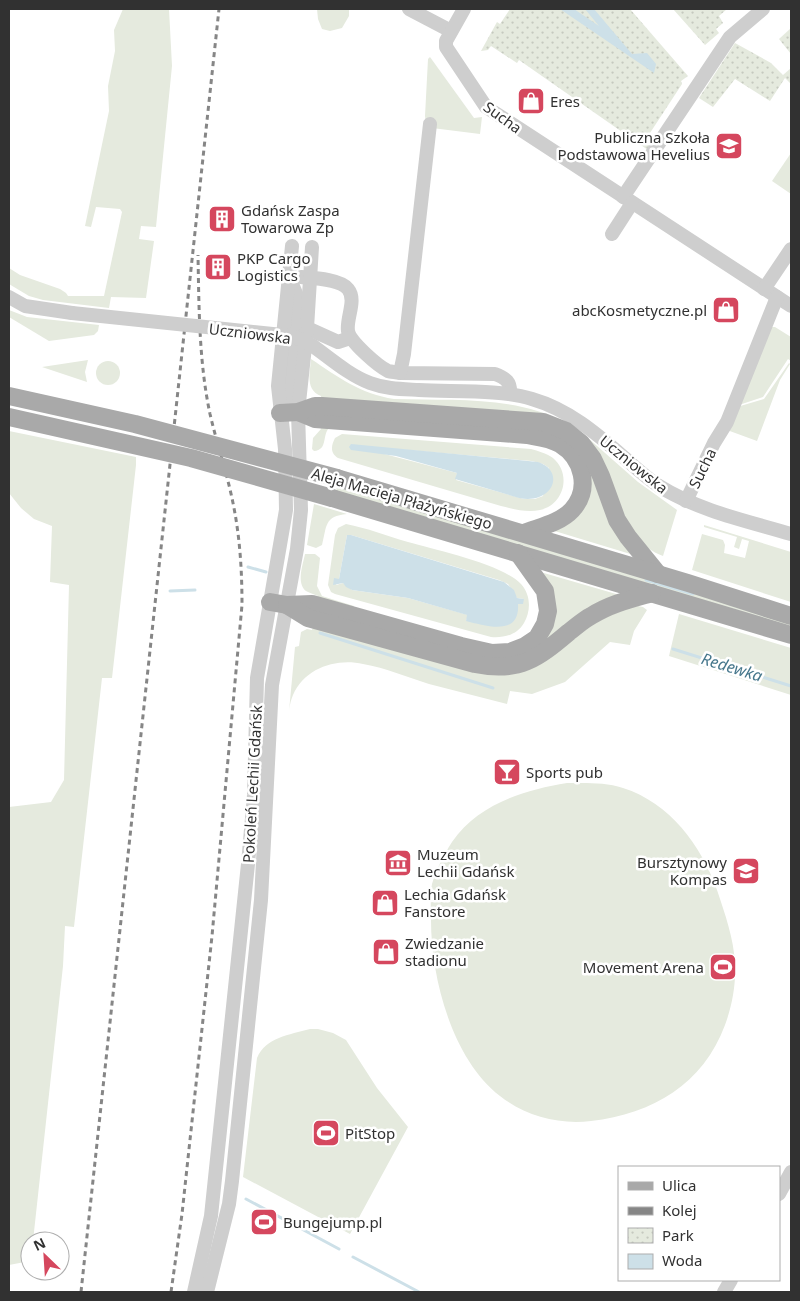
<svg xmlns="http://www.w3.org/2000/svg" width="800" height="1301" font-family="'Noto Sans',sans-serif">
	<defs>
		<pattern id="park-dots" width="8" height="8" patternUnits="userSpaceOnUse" patternTransform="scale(1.25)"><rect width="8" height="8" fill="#e5eade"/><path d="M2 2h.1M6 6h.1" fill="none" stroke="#c5c9bf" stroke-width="1.8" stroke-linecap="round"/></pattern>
	</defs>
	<rect width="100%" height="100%" fill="#fff"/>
	<g fill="#e5eade" fill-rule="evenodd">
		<path d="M123,9H169L172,66L156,227L141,226L139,239L154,241L146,298L111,297L109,308L43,300L29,296L9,284V268L20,275L60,289L66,293L68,296H104L122,212L120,209L96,207L91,227L85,226L109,111L108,86L115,51L114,30Z"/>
		<path d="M317,9H349V16L342,28L330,31L322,29L318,19Z"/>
		<path d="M430,57L474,118L482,117L480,134L432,128L426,123L425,116L428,59Z"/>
		<path d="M791,153V194L772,181Z"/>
		<path d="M9,310L27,317L99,325L98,331L94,335L49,341L9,317Z"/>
		<path d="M771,327H775L791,337V361L788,359L763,397L739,405Z"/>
		<path d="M311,359C338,377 361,394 394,399C452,401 514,395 567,423L321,399V396C305,390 310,373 311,359Z"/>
		<path d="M88,360L85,372L87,382L42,367Z"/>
		<circle cx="108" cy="373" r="12"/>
		<path d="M789,363L790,364L780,380L757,441L727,430L737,407L764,399Z"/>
		<path d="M320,427L329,428C322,435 328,450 314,451L312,449L313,438L321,429Z"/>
		<path d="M9,431L136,457V465L112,678H102L74,927L65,926L63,966L33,1241H30V1261L9,1265V807L51,802L64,780L69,585L50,582L52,526L34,519L21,508L9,493Z"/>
		<path d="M342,434L531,449C538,451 546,453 553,458C572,474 564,505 540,510C527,513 514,509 501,506L338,458C330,453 331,446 335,438ZM350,445L532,461L543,464L549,468L543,496L535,499H524L456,480L457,473Z"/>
		<path d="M588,438L638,482L677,510L663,556C615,538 617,473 588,438Z"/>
		<path d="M580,450L637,556L548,529L589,478Z"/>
		<path d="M338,482L791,622V629L336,491Z"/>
		<path d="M314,504L347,514C324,516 327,526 322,545L316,548L307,545Z"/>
		<path d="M346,524C367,528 387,536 408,542C436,550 502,564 521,584C531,595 531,611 524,623C517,635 504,638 491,637L335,594L331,592L328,585L335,535L338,528ZM347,535H351L499,580L508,584L517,598L524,599L518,604V609L466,621L468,615L408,598L352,590L343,583L336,585L339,579Z"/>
		<path d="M704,525L791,552V602L692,570L702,534L723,540L725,545L724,553L745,558L749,541L742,539L739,549L734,547L737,537L704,527Z"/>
		<path d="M305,554H315L320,558L317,586L322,596L354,606L353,608L318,598V596C314,594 309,593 306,591C296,583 303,564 305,554Z"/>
		<path d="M537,571L623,596L526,657L473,656L547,633Z"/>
		<path d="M638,606L643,607L647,610L634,631L630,645L610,642L565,682L532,694L510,691L507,704C481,697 455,691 429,684C407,677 386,668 363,664C336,658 305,668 293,695C289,704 289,713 288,722L295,647L299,646L301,632L307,629L312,630L313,627L478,670L578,632L621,609Z"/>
		<path d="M679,614L791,648V695L669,656Z"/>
		<path d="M567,783C586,783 605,782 623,788C670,803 701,845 717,890C725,914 734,939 735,964C736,985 732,1006 725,1025C703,1084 653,1114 591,1121C559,1125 525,1116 500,1096C452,1059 431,978 431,920C431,908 430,895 432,884C436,870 444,854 452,842C478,804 524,790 567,783Z"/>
		<path d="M310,1029H318L333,1033L346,1040L377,1088L408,1127L350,1234L243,1177L257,1058C266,1037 289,1035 310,1029Z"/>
	</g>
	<g fill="url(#park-dots)">
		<path d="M510,9H630L688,76L681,81L682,84L650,133L656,138L648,150L519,60L517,63L491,46L488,50L481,51L497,22L500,24Z"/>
		<path d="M673,9H727L719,16L723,23L716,29L719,33L705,45Z"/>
		<path d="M791,28V54L779,39Z"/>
		<path d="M735,43L771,63L783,75L791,68V84L785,78L770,101L735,79L713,107L699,98Z"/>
	</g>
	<g fill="#cde0e8">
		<path d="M560,9H574L599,26L585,9H594L632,54L647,53L656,64L654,73Z"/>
		<path d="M351,444L538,462C566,471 553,505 519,498L455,479L457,473L396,456L351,450L349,447Z"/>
		<path d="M347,535H351L504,582L514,590L517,598L524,599L523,604H518C520,637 486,626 466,621L467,615L408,598L352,590L346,587L343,583L333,585L334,578L339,579Z"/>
	</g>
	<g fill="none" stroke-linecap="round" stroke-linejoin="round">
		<g stroke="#cde0e8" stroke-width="3">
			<path d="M248,567L266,572"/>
			<path d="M646,580L693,594"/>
			<path d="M170,591L195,590"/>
			<path d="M320,633L493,688"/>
			<path d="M673,649L791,686"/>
			<path d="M246,1199L339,1249"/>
			<path d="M353,1257L419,1292"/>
		</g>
		<g stroke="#cecece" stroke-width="14">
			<path d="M409,9L451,31"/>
			<path d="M464,9L446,41V47L486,107L791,306"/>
			<path d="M623,197L730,37L763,9"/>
			<path d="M612,234L632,203"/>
			<path d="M301,277C313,278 340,279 348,289C357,300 346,318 348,331C350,342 378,366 388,371C391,372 396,372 400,373L495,374C506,378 511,382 510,394"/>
			<path d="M290,279L299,301L290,387L292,399L296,407"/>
			<path d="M764,289L791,249"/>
			<path d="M9,297L25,306L72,313"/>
			<path d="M307,328L338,342L350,338"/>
			<path d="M313,346C331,359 349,375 370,383C386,389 402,389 419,390C453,392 500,389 532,399C570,410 598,435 627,460C637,469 648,479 659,486C699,511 747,521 791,534"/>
			<path d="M400,373L404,354L430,124"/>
			<path d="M686,501L714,443L727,422L777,297"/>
			<path d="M779,1194L791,1172"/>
			<path d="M194,1292L211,1216L248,864L254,795L257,678L286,510L285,449L278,386L292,246"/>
			<path d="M207,1292L229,1204L232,1181L261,900L272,685L297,549L301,510L298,412L307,328L312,247"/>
			<path d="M724,1292L731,1280"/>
		</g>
		<g stroke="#a9a9a9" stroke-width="18">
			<path d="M298,412L315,419L527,435C538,437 550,438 560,444C583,458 591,489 572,510C560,523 539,527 524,533"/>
			<path d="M280,413L298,412L315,406H322L543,422L566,431L581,443L593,459L601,476L617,520L628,537L658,574"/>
			<path d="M337,478L688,583L791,616"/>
			<path d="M332,498L791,635"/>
			<path d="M270,602L287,605L312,604L461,646L492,653L510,652L525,646L537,638L545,624L548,611L545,591L518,553"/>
			<path d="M287,605L308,618L475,664C519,673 537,659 569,632C576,627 583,620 591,616C610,604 631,599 652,593"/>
		</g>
		<g stroke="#868686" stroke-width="3" stroke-dasharray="5 4" stroke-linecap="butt">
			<path d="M81,1292L219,9"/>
			<path d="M171,1292L182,1214L212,936L242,605C242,571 240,537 233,503C227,473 217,444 210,414C199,362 199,309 198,255"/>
		</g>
		<path stroke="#cecece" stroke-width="14" d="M72,313L292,336L302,340L313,346"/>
		<g stroke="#a9a9a9" stroke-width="18">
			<path d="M9,396L135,424L337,478"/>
			<path d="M9,417L191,458L332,498"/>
		</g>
	</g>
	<defs>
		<g id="shop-square" transform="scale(1.4375)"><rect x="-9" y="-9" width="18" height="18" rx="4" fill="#d5475e" stroke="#fff"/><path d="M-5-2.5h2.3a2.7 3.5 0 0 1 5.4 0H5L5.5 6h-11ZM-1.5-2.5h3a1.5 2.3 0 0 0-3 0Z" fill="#fff"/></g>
		<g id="school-square" transform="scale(1.4375)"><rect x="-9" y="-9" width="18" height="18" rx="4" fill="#d5475e" stroke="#fff"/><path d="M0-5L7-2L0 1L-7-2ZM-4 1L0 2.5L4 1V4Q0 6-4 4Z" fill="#fff"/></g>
		<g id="building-square" transform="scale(1.4375)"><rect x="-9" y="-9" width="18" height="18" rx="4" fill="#d5475e" stroke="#fff"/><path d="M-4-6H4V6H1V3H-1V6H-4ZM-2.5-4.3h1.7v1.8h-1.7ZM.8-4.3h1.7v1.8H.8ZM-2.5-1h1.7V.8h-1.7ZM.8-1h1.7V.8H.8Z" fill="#fff"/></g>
		<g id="bar-square" transform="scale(1.4375)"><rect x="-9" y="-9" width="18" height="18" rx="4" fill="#d5475e" stroke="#fff"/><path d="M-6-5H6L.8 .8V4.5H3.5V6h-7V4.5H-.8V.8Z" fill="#fff"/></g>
		<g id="museum-square" transform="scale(1.4375)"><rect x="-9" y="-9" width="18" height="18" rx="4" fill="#d5475e" stroke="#fff"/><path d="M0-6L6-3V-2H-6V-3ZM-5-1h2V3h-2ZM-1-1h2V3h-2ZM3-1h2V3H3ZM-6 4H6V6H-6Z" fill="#fff"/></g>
		<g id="stadium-square" transform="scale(1.4375)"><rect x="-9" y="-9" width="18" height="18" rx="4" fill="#d5475e" stroke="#fff"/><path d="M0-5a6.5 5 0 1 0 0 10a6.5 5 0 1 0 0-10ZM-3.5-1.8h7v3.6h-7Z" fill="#fff"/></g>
	</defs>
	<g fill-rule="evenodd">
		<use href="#shop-square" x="531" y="101"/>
		<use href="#school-square" x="729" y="146"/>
		<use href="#building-square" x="222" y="219"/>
		<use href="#building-square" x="218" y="267"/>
		<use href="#shop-square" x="726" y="310"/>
		<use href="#bar-square" x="507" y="772"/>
		<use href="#museum-square" x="398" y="863"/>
		<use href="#school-square" x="746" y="871"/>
		<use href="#shop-square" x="385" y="903"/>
		<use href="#shop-square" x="386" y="952"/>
		<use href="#stadium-square" x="723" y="967"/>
		<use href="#stadium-square" x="326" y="1133"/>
		<use href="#stadium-square" x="264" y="1222"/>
	</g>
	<g text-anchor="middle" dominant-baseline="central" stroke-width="5" stroke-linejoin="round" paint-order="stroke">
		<g font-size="15" fill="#313131" stroke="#fff" text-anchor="start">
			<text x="550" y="101">Eres</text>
			<text x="710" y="137" text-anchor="end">Publiczna Szkoła<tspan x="710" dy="17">Podstawowa Hevelius</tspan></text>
			<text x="241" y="210">Gdańsk Zaspa<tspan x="241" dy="17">Towarowa Zp</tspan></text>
			<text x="237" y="258">PKP Cargo<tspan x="237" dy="17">Logistics</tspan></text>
			<text x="707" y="310" text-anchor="end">abcKosmetyczne.pl</text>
			<text x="526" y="772">Sports pub</text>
			<text x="417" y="854">Muzeum<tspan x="417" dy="17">Lechii Gdańsk</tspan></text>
			<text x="727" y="862" text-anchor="end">Bursztynowy<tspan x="727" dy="17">Kompas</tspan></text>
			<text x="404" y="894">Lechia Gdańsk<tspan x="404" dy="17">Fanstore</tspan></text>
			<text x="405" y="943">Zwiedzanie<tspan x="405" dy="17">stadionu</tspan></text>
			<text x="704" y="967" text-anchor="end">Movement Arena</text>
			<text x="345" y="1133">PitStop</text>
			<text x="283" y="1222">Bungejump.pl</text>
		</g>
		<g font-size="15" fill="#313131" stroke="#fff">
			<text transform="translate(503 117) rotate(36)">Sucha</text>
			<text transform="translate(250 333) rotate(7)">Uczniowska</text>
			<text transform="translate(634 464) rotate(39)">Uczniowska</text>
			<text transform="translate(702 468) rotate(-64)">Sucha</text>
			<text transform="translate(402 498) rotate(16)">Aleja Macieja Płażyńskiego</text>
			<text transform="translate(252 784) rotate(-87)">Pokoleń Lechii Gdańsk</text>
		</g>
		<g font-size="16" font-style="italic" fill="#46778c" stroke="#fff">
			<text transform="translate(732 667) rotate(17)">Redewka</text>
		</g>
	</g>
	<rect width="800" height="1301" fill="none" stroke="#313131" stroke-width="20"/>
	<rect x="618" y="1166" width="162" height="115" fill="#ffffff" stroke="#adadad"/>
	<rect x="628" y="1182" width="25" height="8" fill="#a9a9a9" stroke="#adadad"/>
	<text x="662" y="1191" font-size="15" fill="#313131">Ulica</text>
	<rect x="628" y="1207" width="25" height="8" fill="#868686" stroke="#adadad"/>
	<text x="662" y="1216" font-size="15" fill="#313131">Kolej</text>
	<rect x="628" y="1228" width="25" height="15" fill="url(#park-dots)" stroke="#adadad"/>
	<text x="662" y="1241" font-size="15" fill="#313131">Park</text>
	<rect x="628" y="1254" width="25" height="15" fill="#cde0e8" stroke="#adadad"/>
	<text x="662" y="1266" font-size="15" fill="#313131">Woda</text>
	<g transform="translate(45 1256) rotate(335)"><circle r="24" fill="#ffffff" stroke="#adadad"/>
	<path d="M0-4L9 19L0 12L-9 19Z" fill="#d5475e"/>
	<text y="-8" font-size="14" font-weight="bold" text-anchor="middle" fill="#313131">N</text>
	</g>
</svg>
